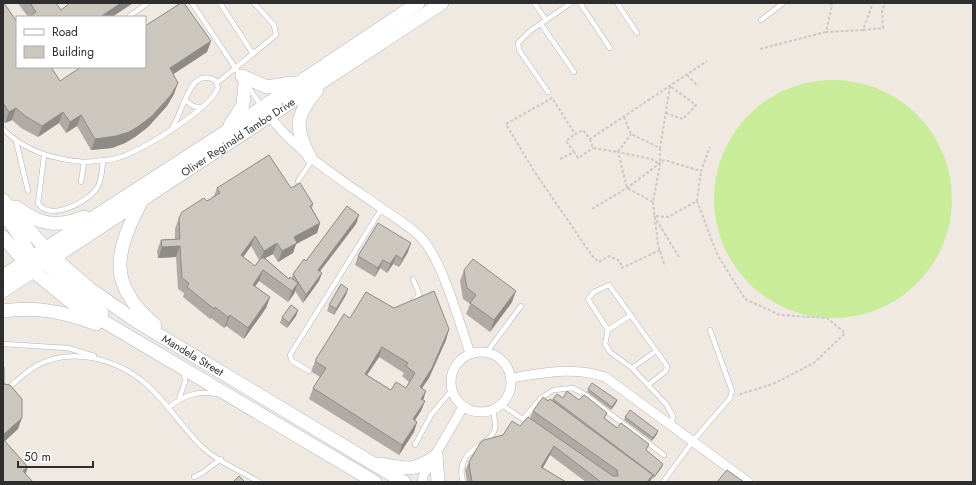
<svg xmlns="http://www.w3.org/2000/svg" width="976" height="485" font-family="Jost,sans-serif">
	<rect width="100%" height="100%" fill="#efe9e1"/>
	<circle fill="#c9ec9a" cx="833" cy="199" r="119"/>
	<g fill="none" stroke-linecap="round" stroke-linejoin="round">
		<g stroke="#b4b7c1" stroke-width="5.5">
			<g id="service">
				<path d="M192,3L240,75"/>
				<path d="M220,3L253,54"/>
				<path d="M534,3L546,20"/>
				<path d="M580,3L610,48"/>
				<path d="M617,3L637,33"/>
				<path d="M128,17L148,3"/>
				<path d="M761,20L783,3"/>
				<path d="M541,24L574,72"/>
				<path d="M217,83L276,35L274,25L254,3"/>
				<path d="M248,86L261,106"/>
				<path d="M548,92L519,50L518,43L530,31L571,3"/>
				<path d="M185,100L193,106L201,108"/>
				<path d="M3,129C26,152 53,159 84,162L81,182"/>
				<path d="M16,141L28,191"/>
				<path d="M44,156L38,203C50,222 88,202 97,188C102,181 102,169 103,160"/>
				<path d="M84,162C96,161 109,161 121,157C145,148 208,111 218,88L215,80C195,70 188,93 182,107C179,115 175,123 171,130"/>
				<path d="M298,181L313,159"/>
				<path d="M413,301L417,298L419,294L413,279"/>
				<path d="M631,315L608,330L605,344L610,352L632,368L666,404L673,416L671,425"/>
				<path d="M608,330L588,299L594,292L609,285L667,366L666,371L648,385"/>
				<path d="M3,344L68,348L94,356"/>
				<path d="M487,352L521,306"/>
				<path d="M632,368L656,351"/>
				<path d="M309,371L292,361L290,355L382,208"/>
				<path d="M3,393C13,384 24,373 36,366C71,346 117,359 146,384C166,401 181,426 200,445C216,461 241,471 259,482"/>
				<path d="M541,398L553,390L573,388L587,396L664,455"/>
				<path d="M179,399L185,382L184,372"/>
				<path d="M502,405L524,420"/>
				<path d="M168,408C183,396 197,390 217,394"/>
				<path d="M523,419L541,398L546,402"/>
				<path d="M415,445L431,415L451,391"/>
				<path d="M194,477L202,473L221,459"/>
				<path d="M463,482C453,449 491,446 495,429C496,423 494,416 493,410"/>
				<path d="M663,482L693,441L730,398L732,391L710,330"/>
			</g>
		</g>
		<g stroke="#b4b7c1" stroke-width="10">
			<g id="minor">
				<path d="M266,112C296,152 340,179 380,207C395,218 412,227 424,241C444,266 459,322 470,353"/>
				<circle cx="481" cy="382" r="30"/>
				<path d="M511,378C543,373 574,366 605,377L748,482"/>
				<path d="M422,482L423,476L463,407"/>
			</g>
		</g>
		<g stroke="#b4b7c1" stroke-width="14">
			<g id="secondary">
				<path d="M242,76L267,87L291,83"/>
				<path d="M230,125L243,105L245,83"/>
				<path d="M310,157C294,127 295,116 317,90"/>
				<path id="s1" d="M3,200L54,258L90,289L136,321L404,482"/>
				<path d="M142,200C115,252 106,283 155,325"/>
				<path d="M16,207C40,225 56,228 84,217"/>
				<path d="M3,212C14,229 30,246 32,266"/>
				<path d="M3,237L33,271L71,302L375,482"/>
				<path d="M46,254L51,269L102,313"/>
				<path d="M3,276L224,133L418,3"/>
				<path id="s2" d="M3,291L442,3"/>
				<path d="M3,311C36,306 65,312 96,324"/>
				<path d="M436,456L438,482"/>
				<path d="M381,464C408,469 413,472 436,456"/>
			</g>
		</g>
		<g stroke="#c9c9c9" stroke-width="2" stroke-dasharray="3 2" stroke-linecap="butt">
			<path d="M830,3L832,5L826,32L863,30L873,3"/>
			<path d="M863,30L883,28L882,11L885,3"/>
			<path d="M760,49L826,32"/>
			<path d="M687,75L698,86"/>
			<path d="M624,117L631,134L660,148L670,86L696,105L683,119L666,113"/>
			<path d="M590,139L593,148L618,152L631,134"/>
			<path d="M660,148V164L653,202L627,188L618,152L651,159L660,164"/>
			<path d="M574,152L566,141L575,134"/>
			<path d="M560,159L574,152L578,158L593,148"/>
			<path d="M697,201L701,171"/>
			<path d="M653,202L658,245L665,266"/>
			<path d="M592,209L627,188L664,160L701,171L710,147"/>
			<path d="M660,250L622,268L620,261L609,256L599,262L593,257L534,171L506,124L552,98L575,134L583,130L590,139L707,61"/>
			<path d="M679,257L654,216L668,217L697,201L717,254L745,299L780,315L827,318L845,333L814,363L773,384L737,395"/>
		</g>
		<use href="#service" stroke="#fff" stroke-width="4.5"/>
		<use href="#minor" stroke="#fff" stroke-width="9"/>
		<use href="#secondary" stroke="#fff" stroke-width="13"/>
	</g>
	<g fill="#afaba4" fill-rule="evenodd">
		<path d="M3,3L60,81L211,41L207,52L173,74L174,94L167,106L148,127L135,137L125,143L112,148L91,150L77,126L66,133L59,123L38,137L21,128L12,120L5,123L3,120Z"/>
		<path d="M18,3H56L61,10L133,3L112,17H28Z"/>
		<path d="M217,188H291L313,204L312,208L320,223L317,233L296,244L293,253L278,262L273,254L265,258L289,279L292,278L293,274L306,261L359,215L356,224L320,271L322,273L319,281L303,303L295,291L294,294L288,302L259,281L255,286L270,297L266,308L244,339L226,326L224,328L211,318L210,319L183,297L184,293L178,289L176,257L158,258L157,251L161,240L175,239V229L179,218L214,196ZM251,246L259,260L255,266L243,257Z"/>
		<path d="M408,252L399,267L393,264L387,273L380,268L375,277L355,265L358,256Z"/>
		<path d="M464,270L512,302L490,332L466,314L470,304L463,299L460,281Z"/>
		<path d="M346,295L334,315L327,311L329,305Z"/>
		<path d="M394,308L449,329L446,340L429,378L422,388L423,400L425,401L421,411L415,420L417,422L414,432L399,455L309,399L313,388L320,377L312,372V369L316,359L350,318ZM379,357L404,373L402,376L409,382L406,388L391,390L367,375Z"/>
		<path d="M298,310L296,316L287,328L280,323L282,317Z"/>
		<path d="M588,389L617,400L616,403L611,410L587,392Z"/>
		<path d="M563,398L579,400L607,413L604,418L617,428L649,444L646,450L662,467L653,479L652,477L650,482H586L550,455L543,468L566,482H467L465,470L469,462L503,435L520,426L530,418L533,411L548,401L552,400L553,399Z"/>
		<path d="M625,417L657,434L652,441L624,420Z"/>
	</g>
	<g fill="#8e8b86">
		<path d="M121,3H133L112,17H100Z"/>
		<path d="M211,41L207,52L166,79L170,68Z"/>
		<path d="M178,83L174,94L167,106L148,127L135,137L125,143L112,148L91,150L95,139Z"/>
		<path d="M16,108L12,120L5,123L9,112Z"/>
		<path d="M63,112L59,123L38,137L42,126Z"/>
		<path d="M81,115L77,126L66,133L70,122Z"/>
		<path d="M359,215L356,224L315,278L318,270Z"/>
		<path d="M320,223L317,233L296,244L293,253L278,262L282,251L294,237Z"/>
		<path d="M255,236L251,246L237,266L241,255Z"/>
		<path d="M277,243L273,254L260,261L264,251Z"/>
		<path d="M411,243L408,252L399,267L402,259Z"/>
		<path d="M180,246L176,257L158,258L162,247Z"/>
		<path d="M396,255L393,264L387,273L390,264Z"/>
		<path d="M383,260L380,268L375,277L378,268Z"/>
		<path d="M263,270L259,281L249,295L253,285Z"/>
		<path d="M322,273L319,281L303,303L306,295Z"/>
		<path d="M298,283L294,294L288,302L292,291Z"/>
		<path d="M348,289L346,295L334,315L336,309Z"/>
		<path d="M516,291L512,302L490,332L494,320Z"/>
		<path d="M270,297L266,308L244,339L248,328Z"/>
		<path d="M215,307L211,318L210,319L214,309Z"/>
		<path d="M298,310L296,316L287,328L289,323Z"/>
		<path d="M230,315L226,326L224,328L228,317Z"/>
		<path d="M449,329L446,340L429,378L416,397L420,387Z"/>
		<path d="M382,347L379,357L361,384L365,374Z"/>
		<path d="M426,391L423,401L421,399Z"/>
		<path d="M617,400L616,403L611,410L612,407Z"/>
		<path d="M425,401L421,411L409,429L413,419Z"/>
		<path d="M22,418L18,429L3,443V435Z"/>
		<path d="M417,422L414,432L399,455L402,445Z"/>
		<path d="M658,431L657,434L652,441L653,438Z"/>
		<path d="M554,446L550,455L538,476L541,467Z"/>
		<path d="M663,464L662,467L653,479Z"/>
		<path d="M28,467L24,478L23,471Z"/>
		<path d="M653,475L650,482H647Z"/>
	</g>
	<g fill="#cbc7bf" stroke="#8e8b86" fill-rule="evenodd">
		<path d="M3,3H4L17,22V67H51L60,81L81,67H145V26L181,3H184L211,41L170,68L178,83L171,95L152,116L139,126L129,132L116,136L95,139L81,115L70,122L63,112L42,126L25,116L16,108L9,112L3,103Z"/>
		<path d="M30,3H56L61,10L70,3H121L100,17H29L36,12Z"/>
		<path d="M269,155L291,188L300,183L313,204L310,206L320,223L294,237L297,243L282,251L277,243L264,251L255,236L241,255L255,266L261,258H264L289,279L290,277L298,283L292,291L263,270L253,285L270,297L248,328L230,315L228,317L215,307L214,309L187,287L189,283L182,278L180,246L162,247L161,240L180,239L179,218L182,212L204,198L207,201L220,193L217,188Z"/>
		<path d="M347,206L359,215L318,270L322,273L306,295L293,274L304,259L306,261Z"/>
		<path d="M378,223L411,243L402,259L396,255L390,264L383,260L378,268L358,256Z"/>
		<path d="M473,259L516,291L494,320L470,303L476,295L467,288L464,270Z"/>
		<path d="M341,284L348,289L336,309L329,305Z"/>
		<path d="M434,291L449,329L432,368L420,387L426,391L421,399L425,401L413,419L417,422L402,445L313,388L326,368L316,362V359L344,314L350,318L366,292L394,308ZM382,347L408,363L406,366L415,373L406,388L396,382L391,390L365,374Z"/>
		<path d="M291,305L298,310L289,323L282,317Z"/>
		<path d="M3,366L4,367V384L10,385L22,399V418L3,435Z"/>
		<path d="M592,383L617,400L612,407L588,389Z"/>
		<path d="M567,391L579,400L584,395L586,396L607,413L604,418L617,428L621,423L649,444L646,450L663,464L655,476L553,399L557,394L563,398Z"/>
		<path d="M543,397L548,401L550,399L653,475L647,482H601L554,446L541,467L566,482H475L472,481L470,471L469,462L480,443L484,440L503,435L512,421L520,426L528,417L613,476H618L617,470L533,411Z"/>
		<path d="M630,410L658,431L653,438L625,417Z"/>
		<path d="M3,439L28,467L23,471L33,482H3Z"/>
		<path d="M727,470L744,482H717Z"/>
		<path d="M239,476L245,482H233Z"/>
	</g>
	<g text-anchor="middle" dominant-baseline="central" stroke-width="3" stroke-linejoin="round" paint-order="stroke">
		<g font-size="11" fill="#2e2e2e" stroke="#fff">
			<text stroke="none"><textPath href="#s2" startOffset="281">Oliver Reginald Tambo Drive</textPath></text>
			<text stroke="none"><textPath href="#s1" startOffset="247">Mandela Street</textPath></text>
		</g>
	</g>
	<rect width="976" height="485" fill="none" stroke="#2e2e2e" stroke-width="8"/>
	<rect x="16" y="16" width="130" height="52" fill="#ffffff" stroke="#ababab"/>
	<rect x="24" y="29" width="20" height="6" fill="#ffffff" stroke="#ababab"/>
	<text x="52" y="36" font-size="12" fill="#2e2e2e">Road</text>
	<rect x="24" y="46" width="20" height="12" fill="#cbc7bf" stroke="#ababab"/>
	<text x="52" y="56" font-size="12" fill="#2e2e2e">Building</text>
	<path d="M18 461v6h75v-6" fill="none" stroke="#2e2e2e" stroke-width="2"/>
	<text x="24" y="461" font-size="12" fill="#2e2e2e" stroke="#ffffff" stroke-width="3" paint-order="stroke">50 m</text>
</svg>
